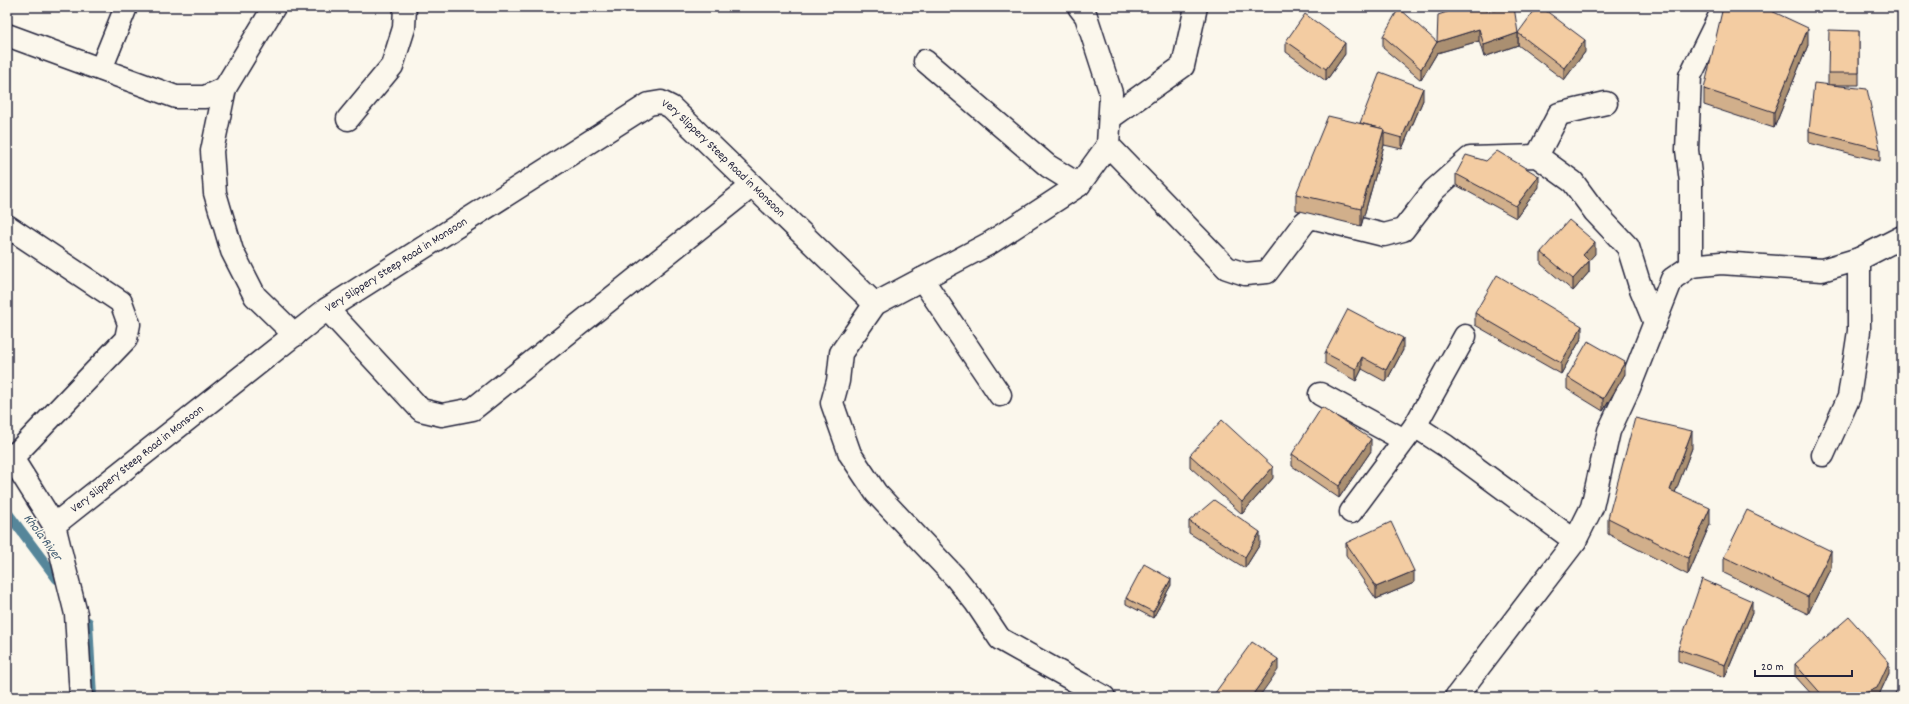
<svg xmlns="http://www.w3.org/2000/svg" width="1909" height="704" font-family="Dekko,sans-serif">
	<rect width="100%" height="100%" fill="#fbf7ec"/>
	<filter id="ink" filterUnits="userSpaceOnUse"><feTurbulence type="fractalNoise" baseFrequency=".025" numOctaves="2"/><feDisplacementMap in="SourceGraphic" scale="8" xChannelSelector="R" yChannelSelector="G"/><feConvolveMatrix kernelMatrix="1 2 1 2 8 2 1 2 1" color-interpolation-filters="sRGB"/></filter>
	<g filter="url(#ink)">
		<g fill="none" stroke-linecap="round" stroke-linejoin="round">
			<g stroke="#57869a" stroke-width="10">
				<path d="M7,512L57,579"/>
				<path d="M88,622L92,697"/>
			</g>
			<g stroke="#22223b" stroke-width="25">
				<g id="street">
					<path d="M1079,7L1086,16L1111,93L1108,145L1079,185L990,243L875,304L841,353L838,381L832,403L850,454L876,493L956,578L976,603L1000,639L1104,697"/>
					<path d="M7,35L176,97H205L225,88L274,7"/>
					<path d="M925,61L1048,166L1079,185"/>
					<path d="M101,69L126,7"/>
					<path d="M225,88L212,151L215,193L232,251L255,296L295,335"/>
					<path d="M1110,118L1183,66L1196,7"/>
					<path d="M348,119L392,66L404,28L405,7"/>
					<path d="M1108,145L1227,268L1245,274L1267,272L1304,223L1311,217L1384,235L1403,230L1434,190L1470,158L1537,156L1573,182L1595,212L1628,247L1641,289L1655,323"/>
					<path d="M1537,156L1559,114L1606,103"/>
					<path d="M7,226L121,302L129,324L126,339L12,458"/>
					<path d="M1691,266V182L1687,150L1690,76L1724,7"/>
					<path d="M922,279L1000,395"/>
					<path d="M327,309L421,410L442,415L473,409L752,186"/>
					<path d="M1320,394L1404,440"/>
					<path d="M1415,426L1446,446L1575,541"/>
					<path d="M7,454L12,458L54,525"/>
					<path d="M1823,455L1849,397L1859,331V259"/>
					<path d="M1351,512L1415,426L1465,336"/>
					<path id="s1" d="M81,697L76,614L54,525L327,309L649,104L661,102L671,107L875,304"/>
				</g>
			</g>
			<g stroke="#22223b" stroke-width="25">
				<path id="secondary" d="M1456,697L1575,541L1592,507L1609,431L1629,388L1672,279L1691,266L1721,263L1822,270L1859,259L1902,237"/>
			</g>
			<use href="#street" stroke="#fbf7ec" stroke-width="22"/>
			<use href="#secondary" stroke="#fbf7ec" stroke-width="22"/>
		</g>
		<g fill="#d1af8b" stroke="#22223b">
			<path d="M1462,7L1518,45L1484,57L1479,41L1437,53L1421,80L1383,48V36L1437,42Z"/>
			<path d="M1859,31V85H1830L1880,149V161L1809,143V131L1828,84V73Z"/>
			<path d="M1518,33L1585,52L1564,80L1518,45Z"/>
			<path d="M1286,41L1345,54L1326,81L1286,52Z"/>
			<path d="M1808,45L1774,128L1704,105V89Z"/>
			<path d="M1423,100L1402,149L1384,145L1361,226L1296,210V194L1360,123Z"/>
			<path d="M1456,174L1539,187L1516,218L1456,185Z"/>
			<path d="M1541,252L1595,254L1589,260V272L1573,291L1541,264Z"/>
			<path d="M1475,313L1582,337L1561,374L1475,325Z"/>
			<path d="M1403,350L1386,382L1362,369L1356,381L1325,364V353Z"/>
			<path d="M1625,374L1603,411L1567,389V377Z"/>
			<path d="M1692,448L1675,492L1710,524L1688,575L1608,534V518Z"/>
			<path d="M1371,451L1339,498L1292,466V454Z"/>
			<path d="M1190,455L1273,478L1242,514L1190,467Z"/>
			<path d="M1189,521L1260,544L1245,568L1189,533Z"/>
			<path d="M1346,543L1414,583L1376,599L1346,555Z"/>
			<path d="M1724,557L1831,567L1808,614L1724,573Z"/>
			<path d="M1171,585L1153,618L1126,604V598Z"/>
			<path d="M1752,613L1725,677L1678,661V649Z"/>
			<path d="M1795,664L1889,673L1878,697H1814L1795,676Z"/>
		</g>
		<g fill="#aa8f71" stroke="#22223b">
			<path d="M1808,28V45L1774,128V112Z"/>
			<path d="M1479,29V41L1437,53L1421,80V69L1437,42Z"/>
			<path d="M1518,33V45L1484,57V45Z"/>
			<path d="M1585,40V52L1564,80V68Z"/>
			<path d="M1345,43V54L1326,81V69Z"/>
			<path d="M1423,88V100L1402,149V138Z"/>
			<path d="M1384,129V145L1361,226V209Z"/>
			<path d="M1539,176V187L1516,218V206Z"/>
			<path d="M1595,242V254L1583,267V255Z"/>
			<path d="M1589,261V272L1573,291V279Z"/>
			<path d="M1582,326V337L1561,374V363Z"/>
			<path d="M1403,338V350L1386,382V370Z"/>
			<path d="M1362,357V369L1356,381V369Z"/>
			<path d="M1625,362V374L1603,411V399Z"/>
			<path d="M1692,431V448L1670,506V490Z"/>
			<path d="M1371,439V451L1339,498V486Z"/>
			<path d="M1273,467V478L1242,514V502Z"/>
			<path d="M1710,508V524L1688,575V558Z"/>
			<path d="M1260,532V544L1245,568V557Z"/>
			<path d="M1831,551V567L1808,614V597Z"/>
			<path d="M1414,571V583L1376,599V587Z"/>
			<path d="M1171,579V585L1153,618V612Z"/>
			<path d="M1752,601V613L1725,677V665Z"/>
			<path d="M1278,659V670L1259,697H1251Z"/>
			<path d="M1889,662V673L1878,697H1856Z"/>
		</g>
		<g fill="#f3cca2" stroke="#22223b">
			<path d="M1462,7H1480L1488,11L1514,7L1518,33L1484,45L1479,29L1437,42L1438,15Z"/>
			<path d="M1537,7H1541L1585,40L1564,68L1518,33Z"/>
			<path d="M1723,7H1763L1808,28L1774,112L1704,89Z"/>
			<path d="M1399,8L1437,42L1421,69L1383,36Z"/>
			<path d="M1305,14L1345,43L1326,69L1286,41Z"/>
			<path d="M1829,30L1859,31V73H1828Z"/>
			<path d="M1380,72L1423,88L1402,138L1384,133V129L1360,123Z"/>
			<path d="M1814,83L1867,89L1880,149L1809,131Z"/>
			<path d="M1328,116L1384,129L1361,209L1296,194Z"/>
			<path d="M1497,151L1539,176L1516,206L1456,174L1466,155L1486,161Z"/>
			<path d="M1569,220L1595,242L1583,255L1589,261L1573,279L1541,252Z"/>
			<path d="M1497,275L1582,326L1561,363L1475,313Z"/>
			<path d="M1348,309L1403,338L1386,370L1362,357L1356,369L1325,353Z"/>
			<path d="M1588,341L1625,362L1603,399L1567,377Z"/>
			<path d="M1322,407L1371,439L1339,486L1292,454Z"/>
			<path d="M1635,418L1692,431L1670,490L1710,508L1688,558L1608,518Z"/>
			<path d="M1222,420L1273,467L1242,502L1190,455Z"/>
			<path d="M1214,500L1260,532L1245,557L1189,521Z"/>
			<path d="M1747,510L1831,551L1808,597L1724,557Z"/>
			<path d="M1391,522L1414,571L1376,587L1346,543Z"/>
			<path d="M1144,564L1171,579L1153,612L1126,598Z"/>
			<path d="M1702,579L1752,601L1725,665L1678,649Z"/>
			<path d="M1849,617L1889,662L1877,688L1856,697H1824L1795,664Z"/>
			<path d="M1252,642L1278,659L1251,697H1212Z"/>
			<path d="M1902,686V697H1891Z"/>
		</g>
	</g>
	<g text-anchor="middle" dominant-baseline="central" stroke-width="3" stroke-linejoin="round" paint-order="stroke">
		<g font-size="12" fill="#22223b" stroke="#fbf7ec">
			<text stroke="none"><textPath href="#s1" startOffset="1001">Very Slippery Steep Road in Monsoon</textPath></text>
			<text stroke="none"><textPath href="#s1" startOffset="605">Very Slippery Steep Road in Monsoon</textPath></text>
			<text stroke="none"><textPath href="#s1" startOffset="281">Very Slippery Steep Road in Monsoon</textPath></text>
		</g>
		<g font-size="13" font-style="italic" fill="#415c72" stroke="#fbf7ec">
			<text transform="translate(42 538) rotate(53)">Khola River</text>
		</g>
	</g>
	<rect width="1909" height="704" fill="none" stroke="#fbf7ec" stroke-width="24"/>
	<rect x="12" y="12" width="1885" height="680" fill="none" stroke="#22223b" stroke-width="1.5" filter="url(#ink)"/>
	<path d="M1755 670v6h97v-6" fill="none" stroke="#22223b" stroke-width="2"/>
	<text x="1761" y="670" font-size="12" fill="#22223b" stroke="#fbf7ec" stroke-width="3" paint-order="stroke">20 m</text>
</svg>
